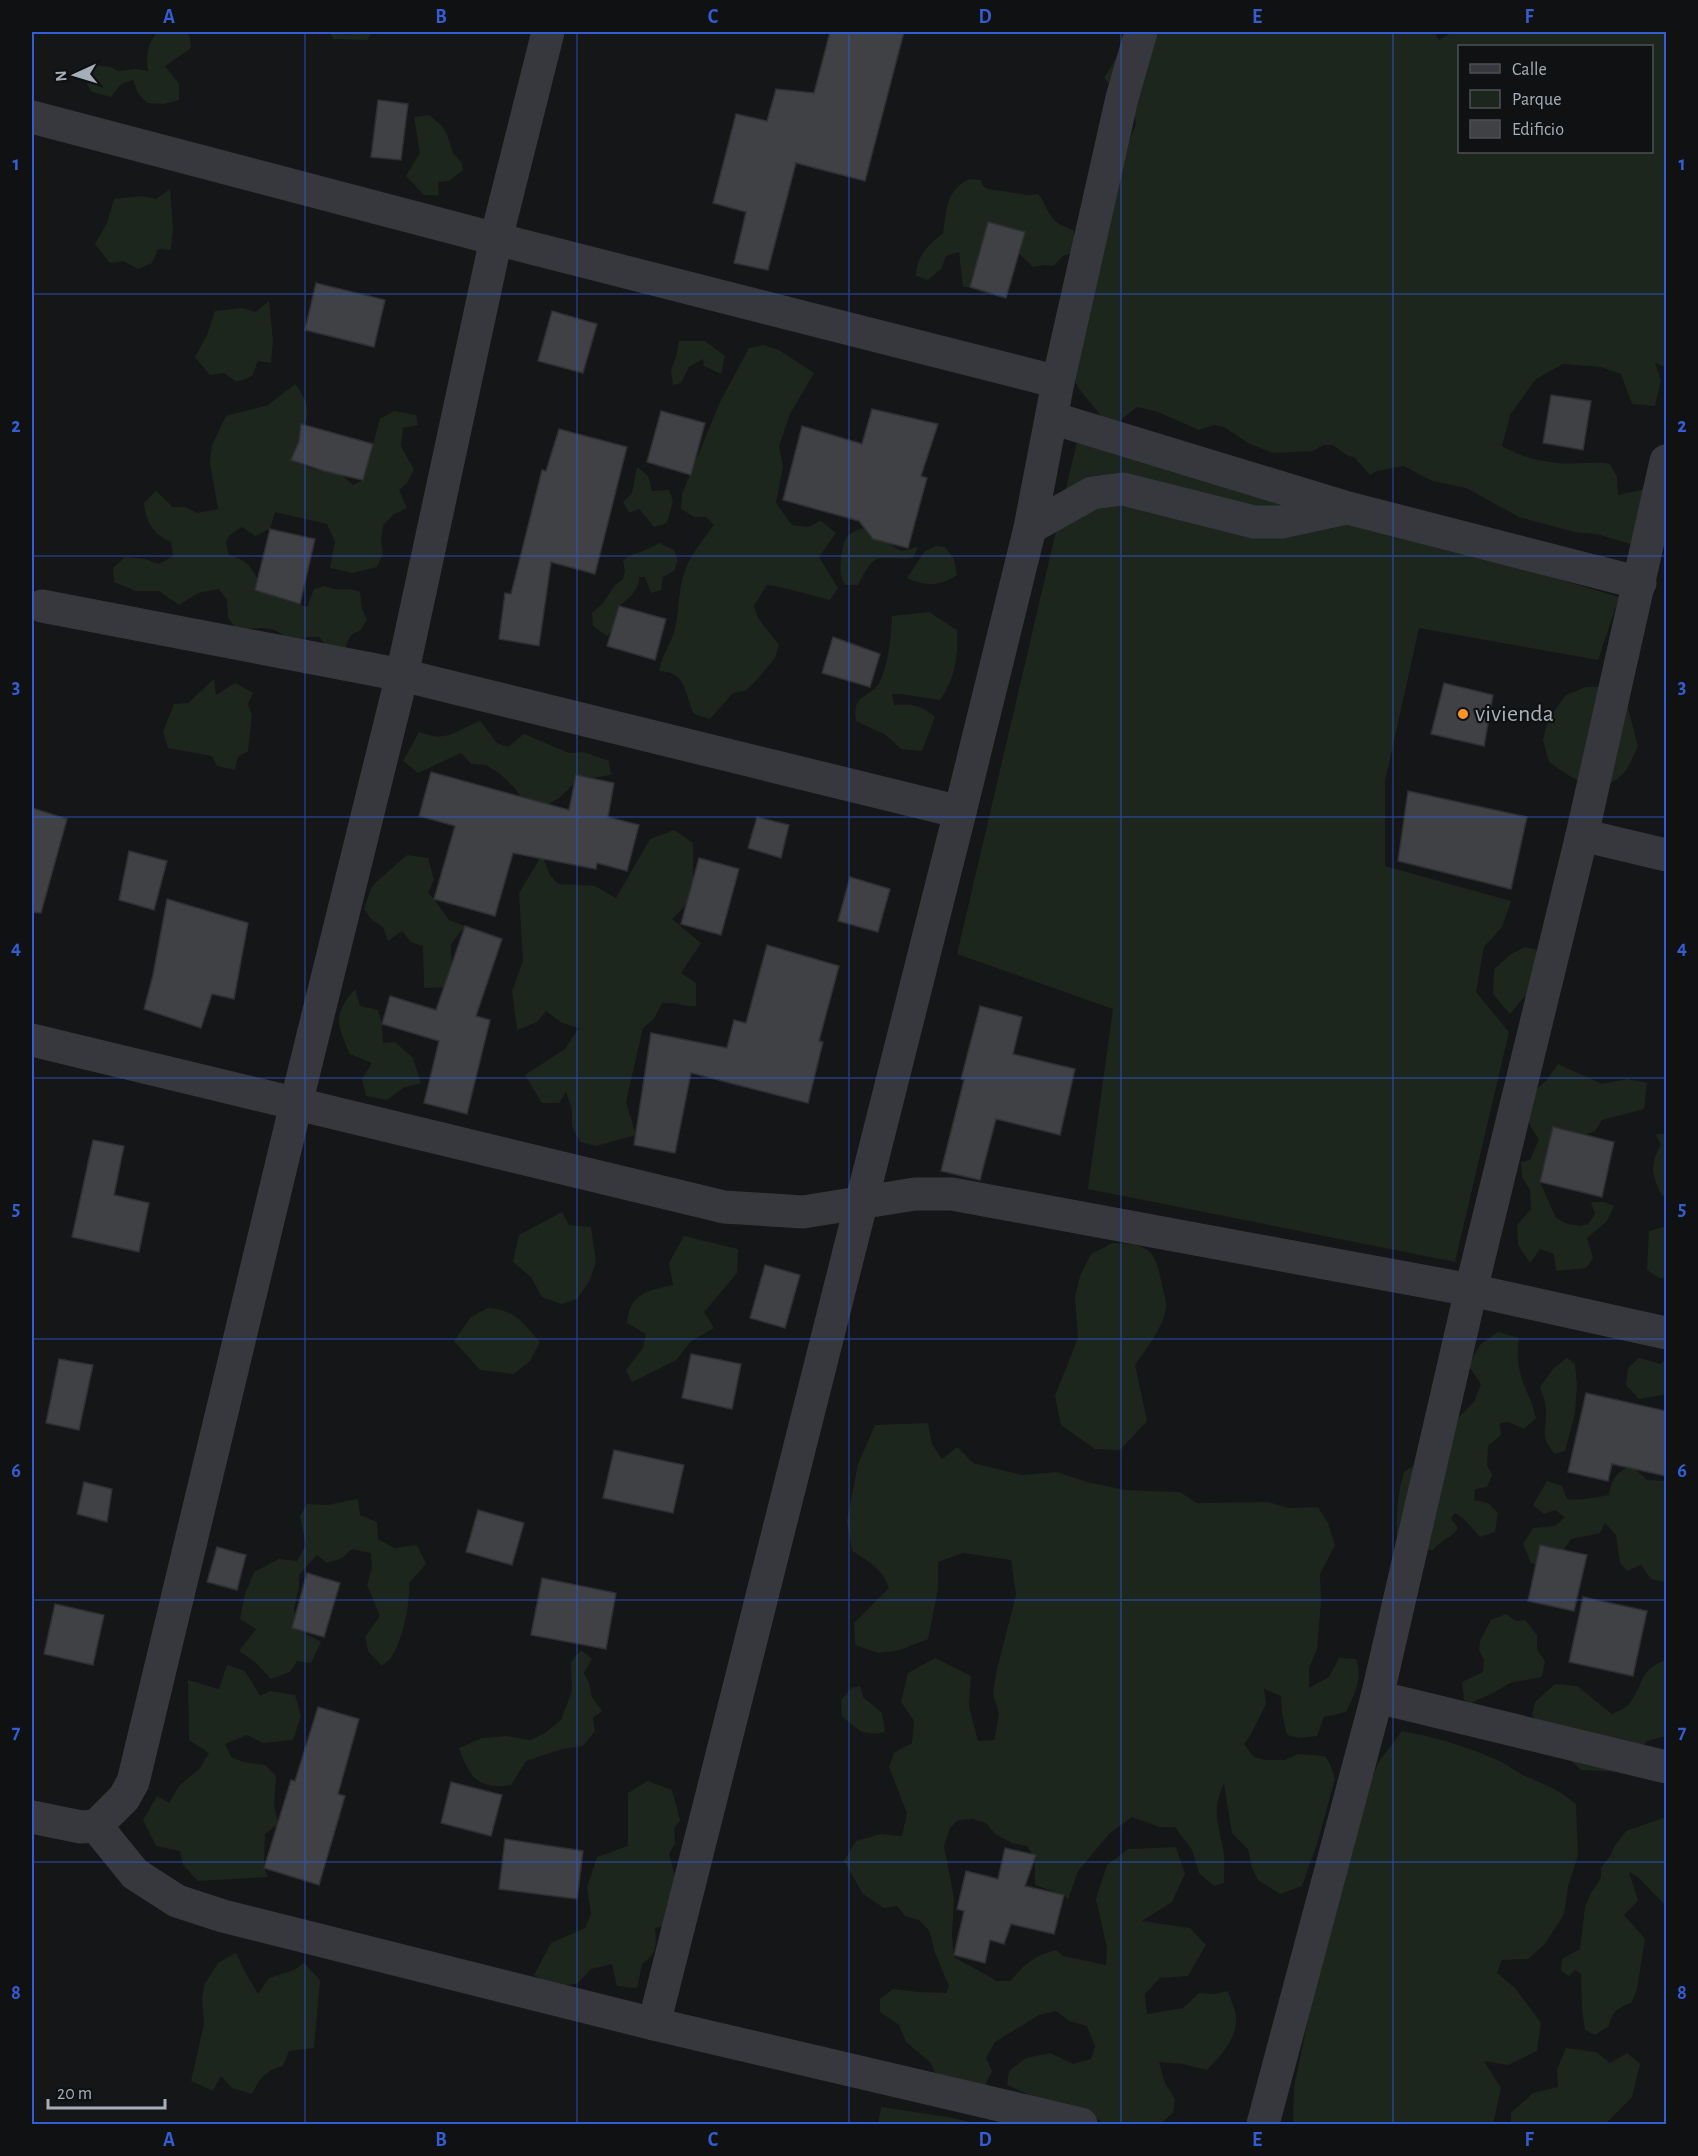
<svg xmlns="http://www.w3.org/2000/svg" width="1698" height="2156" font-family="'Alegreya Sans',sans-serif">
	<rect width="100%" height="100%" fill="#151617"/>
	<g fill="#1d261d" fill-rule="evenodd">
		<path d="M157,32H186L190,37L191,48L165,66L179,84V100L164,104L147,103L138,93L133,80L121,84L111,97L92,92L87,85L95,65L111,67L117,71L136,69L148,71C146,54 147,46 157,32Z"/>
		<path d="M330,32H372L367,40L333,39Z"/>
		<path d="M1155,32H1434L1439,40L1453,32H1666V368L1655,362L1661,381L1655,406L1632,404L1621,374L1601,367L1563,364L1536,379L1510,415L1502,446C1519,456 1537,461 1557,463C1575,465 1592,461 1610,464L1617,477L1618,495L1646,489L1665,539L1630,544L1597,534L1574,532L1519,517L1466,488L1432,481L1404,466L1377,471L1370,475L1354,457L1348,456L1333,445H1323L1313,451L1273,453L1248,443L1224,427L1214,425L1199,430L1158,412L1137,407L1111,428L1079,389L1067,366L1121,161L1136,124L1133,103L1122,98L1104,78L1120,52ZM1460,46H1652V152H1460Z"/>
		<path d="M429,115L441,125L447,134L453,153L462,163L463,170L449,181L438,182L439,195H424L406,176L420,153L414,117Z"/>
		<path d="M969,179L981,180L983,186L988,189L1027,195L1038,194C1045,201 1045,208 1051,216C1056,224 1065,227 1073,230L1079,250L1063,256L1053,266L1043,265L1033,267L988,224L970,287H963L959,252L946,256L941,269L928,280L916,276C917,255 927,246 943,233C947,209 945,192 969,179Z"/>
		<path d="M170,189L173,229L171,250L158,249L152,263L138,269L123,261L110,263L95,244L107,223L114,199L142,196L156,199Z"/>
		<path d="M269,301L273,341L271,363L258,361L252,376L237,382L224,373L210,375L195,357L207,335L215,311L242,308L256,312Z"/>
		<path d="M679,341H705L725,356L721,374L704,366L703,359L689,367L681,383L673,385L671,370L676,357Z"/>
		<path d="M763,345L779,350L814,373L790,414L779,446L783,467L776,503L792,525L808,527L821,521L836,533L819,557L838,588L830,600C809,595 788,588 767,585L754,606L758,618L779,645L775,658L755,682L745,691L733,693L710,719L694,714C684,693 687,672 659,671C662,654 671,645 675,628C679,611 678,594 683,577C688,557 702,541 714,525L706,517H694L681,509L682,494L720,402L749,348Z"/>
		<path d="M295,384C319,413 302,428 292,460L312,469L342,475L353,485L363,480L380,419L394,411L416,415L418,425L403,428L401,446L414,470L407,483L399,490L407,508L394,514L383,525L381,542L383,553L377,567L353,573L330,568L335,542L327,524L275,512L270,529L255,536L242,527L230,535L226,542L229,555C253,562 250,570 264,587C274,599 293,602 307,607L314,589L325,586C340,593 345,586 360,592L362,609L367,619L361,630C351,634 348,637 346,647L327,646L319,637H308L292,643C274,624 263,627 238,631L228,618L227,600L219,589L198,593L179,605L159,591H136L114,582L113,568L125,557L145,559L159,564L173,556L171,542C154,536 145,521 144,503L156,491L173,507H185L197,513L218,509L210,463L212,445L226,416L268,405Z"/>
		<path d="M1078,437L1619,597L1598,660L1419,628L1385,781V866L1511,901L1502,927L1484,947L1476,992L1509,1032L1455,1262L1088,1189L1113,1009L957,954Z"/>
		<path d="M637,467L648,476L652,491L669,490L673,501L667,523L654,527L639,509L629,513L623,502L632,493Z"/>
		<path d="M864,528L873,539L887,542L895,548L902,551L918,547L913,558C876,561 877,548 858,585H845C840,576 840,571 841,561C843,542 844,533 864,528Z"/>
		<path d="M659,543L674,550L678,560L674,571L663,577L661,590L651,593L645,577H639C640,590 628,599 619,606L613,629L607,636L593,626L592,613L603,603L615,585L623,579L625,571L623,561C628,554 648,551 659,543Z"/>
		<path d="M936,546L945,547L954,559L957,575C940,586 926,587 907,578L925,551Z"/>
		<path d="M929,612L957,630C958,657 956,677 940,700L901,694H892L894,705C912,704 921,705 935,717L922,751L901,749L886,735L856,721C851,690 873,701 882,677C889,658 891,636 892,616Z"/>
		<path d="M214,679L216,695L235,683L253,693L248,704L252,715L248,751L238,757L235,770L217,766L212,756L168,748L163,732L174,704L188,703Z"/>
		<path d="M1622,686L1638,746C1633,755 1629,769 1622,775C1598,798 1570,777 1549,762L1543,740L1548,720L1566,695L1586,687Z"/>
		<path d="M480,721L497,743L508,747L524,734L569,753L584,752L609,761L611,775L578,780L559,798L540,809L527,805L514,787L500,774L486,765L471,764L461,753L418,773L403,761L419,732C449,743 453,731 480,721Z"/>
		<path d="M674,830L693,843V878L687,904L672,919L701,943L681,973L696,983V1006C684,1007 675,1002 662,1003L654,1019L643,1028L626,1102L636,1135L596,1146L580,1142L572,1126V1109L566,1092L559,1103H542L525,1075L565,1049L579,1028L562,1023L546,1011L537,1022L517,1030L512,991L523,961L519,893L542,855L550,875L558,884L595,886L616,898L650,839Z"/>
		<path d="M407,855L428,858L434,879L428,893L434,899L449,920L465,926L451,944L452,987L424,988L423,946L411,942L402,931L388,941L383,927L371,919L364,909L372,886Z"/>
		<path d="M1525,947L1544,952L1546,1007L1525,996L1510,1014L1493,994L1494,969L1511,954Z"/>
		<path d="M355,989L360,1006L378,1010L382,1024L383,1043L395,1042L413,1058L421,1083L403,1088L387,1100L366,1096L362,1079L372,1063L350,1054C337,1024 332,1016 355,989Z"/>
		<path d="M1558,1064L1602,1084L1627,1079L1647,1083L1644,1109L1602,1120L1595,1131L1585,1135L1553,1127L1540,1182L1556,1218L1568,1224L1580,1226L1588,1224L1595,1214L1591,1202H1604L1614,1206L1607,1221L1587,1238L1593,1258L1586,1268L1556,1271L1554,1254L1540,1249L1530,1263L1518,1245L1517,1225L1531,1209L1530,1190L1522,1177L1521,1162L1530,1160L1539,1139C1527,1124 1525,1113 1528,1095L1546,1081Z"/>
		<path d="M1656,1134H1666V1195L1662,1196C1652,1175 1649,1166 1661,1145Z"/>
		<path d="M562,1212L569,1225L591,1227L596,1262L589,1282L577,1299L562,1304L542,1297L531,1277L513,1262L519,1235Z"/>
		<path d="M1666,1226V1278H1659L1647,1270L1649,1231Z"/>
		<path d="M684,1236L738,1249L737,1273L704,1312L714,1328L691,1341L676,1360L632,1382L626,1370L643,1348L646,1334L627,1323C630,1292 648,1291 673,1285L669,1263Z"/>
		<path d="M1113,1243C1150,1244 1155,1250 1162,1285C1163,1291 1167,1301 1166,1308C1163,1328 1146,1349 1135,1365L1147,1421L1120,1450L1095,1449L1061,1425L1055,1396L1078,1338L1075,1297L1080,1276L1091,1254Z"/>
		<path d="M488,1308C516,1310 523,1323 540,1342L530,1361L514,1374L480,1370L454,1341L471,1317Z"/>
		<path d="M1498,1332L1519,1338C1518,1347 1517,1358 1519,1367C1522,1385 1532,1400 1536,1418L1524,1429L1508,1422L1500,1423L1501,1435L1488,1446L1487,1465L1492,1475L1487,1487L1475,1489L1474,1500L1488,1503L1498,1513L1495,1532L1480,1537L1465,1520L1455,1513L1451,1518L1458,1528C1451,1539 1442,1539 1433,1550L1419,1549L1397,1541C1396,1516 1397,1496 1404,1472L1418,1463L1451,1431L1460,1416L1474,1402L1481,1384L1468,1365L1481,1344Z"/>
		<path d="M1567,1358L1575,1364L1577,1386L1575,1413L1565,1451L1555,1454C1539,1437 1547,1430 1546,1410C1546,1402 1542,1394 1540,1387L1553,1369Z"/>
		<path d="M1639,1358L1661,1364L1666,1359V1394L1639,1399L1626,1385L1628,1368Z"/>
		<path d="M928,1423L932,1444L942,1459L957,1447L973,1463L1022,1475L1057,1472L1087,1482L1125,1490L1180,1492L1197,1503L1268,1502L1288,1508L1318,1507L1328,1523L1335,1545L1320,1574L1321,1602L1317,1649L1309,1668V1688L1329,1677L1339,1658L1356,1659C1363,1680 1355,1693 1346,1712L1324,1717L1317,1736L1299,1738L1287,1735L1282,1714L1281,1696L1264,1689L1266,1704L1250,1736L1244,1744L1254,1757L1266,1760H1285L1298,1754L1325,1756L1330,1764L1335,1779L1317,1844L1302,1886L1280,1894L1258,1880L1252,1868L1248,1849L1232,1833L1224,1784C1210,1811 1220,1827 1224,1854C1225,1864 1224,1874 1224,1883L1214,1886L1199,1873L1192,1850L1175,1827H1159L1132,1817L1110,1833L1078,1871L1068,1900L1064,1895L1035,1885V1858L1027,1846L1012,1843L995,1834L986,1823L973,1819L958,1820L950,1828L944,1846L954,1898L952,1935L954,1957L997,1981H1010C1025,1964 1033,1956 1056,1950L1063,1956L1106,1965L1107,1948L1096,1899L1107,1865L1128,1849L1176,1847L1185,1874L1172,1902L1142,1921L1190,1928L1206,1945L1188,1976L1160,1978L1145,1994L1147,2014L1183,2008L1199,1993L1215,1994L1228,1991C1230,1999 1236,2010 1236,2018C1237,2040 1220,2056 1207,2070L1183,2064L1159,2062L1165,2083L1175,2099L1173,2113L1160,2124H1105L1094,2117L1044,2101L1007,2085L1009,2071L1026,2058L1050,2053L1073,2064L1091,2059L1095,2046L1087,2026L1069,2021L1056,2011L1039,2015L995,2042L986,2058L992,2071L986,2084L972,2091L938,2079L930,2062L906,2042L899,2025L880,2012V1999L893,1989L919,1992L946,1993L949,1986L935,1953L929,1930L919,1920L905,1916L897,1906L884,1908L863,1894L844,1861L856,1841L881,1834L902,1836L907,1813L889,1767L894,1753L912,1743L914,1721L901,1702L908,1673L935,1658L971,1676L969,1706L978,1741L994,1740L999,1714L993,1694L996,1673L1016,1595L1011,1560L963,1553L938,1562V1589L928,1639L900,1650L878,1653L855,1645L854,1623L889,1588C882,1569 869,1561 852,1551L847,1521L858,1464L875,1425Z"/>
		<path d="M1627,1468L1635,1469L1647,1480L1666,1481V1582L1651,1579L1641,1565L1627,1571L1620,1563L1616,1535L1605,1523L1600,1533L1571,1539L1556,1561L1544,1568L1531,1563L1523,1544L1533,1528L1555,1526L1565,1517L1555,1510L1544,1514L1533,1505L1547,1481L1562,1486L1567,1499C1580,1501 1596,1497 1609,1495C1611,1482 1614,1474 1627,1468Z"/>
		<path d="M358,1499L360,1515L377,1522L378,1539L394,1548L417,1545L426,1564L409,1583C411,1600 402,1642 392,1656C390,1660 385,1663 382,1666L368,1651L365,1637L380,1616L367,1585L372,1568L371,1553L352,1549L342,1558L327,1563L317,1555L299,1575V1586L294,1609L297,1629L321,1642L311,1663L297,1661L290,1672L271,1679L255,1662L239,1651L256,1629L240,1619L245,1594L254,1572L279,1559L297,1561L306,1545L300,1516L307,1504L327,1505Z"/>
		<path d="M1506,1614L1516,1621L1525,1620L1537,1635V1650L1545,1661L1542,1677L1510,1683L1495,1692L1471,1703L1464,1700L1462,1682L1483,1672L1484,1660L1479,1650L1480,1641L1491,1620Z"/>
		<path d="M581,1650L592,1659L584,1673L589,1683L592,1697L602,1711L593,1718L595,1731L583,1746L562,1749L526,1761L511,1785C477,1790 469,1776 459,1748L482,1738L507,1736L530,1740L545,1733L561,1720L572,1691L571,1662Z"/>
		<path d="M1666,1660V1736L1647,1741L1621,1772L1581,1770L1550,1742L1532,1715L1535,1702L1555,1684L1577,1686L1612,1714C1617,1711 1625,1709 1629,1704C1644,1686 1638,1669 1666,1660Z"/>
		<path d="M227,1665L245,1671L260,1696L270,1691L295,1695L301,1716L293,1740L263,1743L247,1735L225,1744L231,1757L243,1762L265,1765L276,1776L274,1805L278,1824L265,1834L264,1868L268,1877L198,1881L183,1865L180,1851L156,1846L143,1820L157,1796L169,1803L179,1786L200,1768L209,1753L189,1740L188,1680L219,1689Z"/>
		<path d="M860,1686L863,1697L882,1713L885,1732C863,1737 858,1730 842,1716L841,1700L852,1688Z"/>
		<path d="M1402,1731C1434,1737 1465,1746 1495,1759C1505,1763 1514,1770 1523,1775C1544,1784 1558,1789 1576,1804L1578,1855L1568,1887L1564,1914L1545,1944L1528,1959L1502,1960L1497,1973L1515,1988L1541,2023L1537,2051L1508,2065L1484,2061L1501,2088L1493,2124H1293L1294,2087L1343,1851L1378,1763Z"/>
		<path d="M648,1781L672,1790L680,1820L674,1829L675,1843L669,1854L678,1886L673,1924L655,1928C657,1947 657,1953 642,1964L637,1988L617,1986L612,1964L591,1969L577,1984L555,1986L534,1975L551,1943L585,1928L591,1914L587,1888L597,1857L628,1846V1793Z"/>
		<path d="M1666,1817V1906L1638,1877L1629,1872L1638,1901L1624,1915L1645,1939L1637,1989L1632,2002C1618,2009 1612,2010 1609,2026L1595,2035L1585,2030L1582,2009L1581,1974L1575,1970L1569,1976L1561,1971L1562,1959L1580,1949L1585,1907L1591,1893L1601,1878V1868L1610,1856L1614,1847L1626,1831Z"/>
		<path d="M236,1953L244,1970L258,1994L269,1978L294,1970L304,1963L320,1980L314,2048L289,2051L283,2066C266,2070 259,2079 252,2094L232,2088L221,2076L213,2091L191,2081L204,2024L202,1999L204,1985L218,1963Z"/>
		<path d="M1566,2048L1596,2052L1610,2063L1627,2053L1640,2064L1632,2097L1605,2124H1511V2113L1533,2093L1558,2087L1557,2069Z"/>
		<path d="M881,2107L948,2117L979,2124H878Z"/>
	</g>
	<g fill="#3f4145" stroke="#2f3034" stroke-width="1.5">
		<path d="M830,32H904L865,181L796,163L768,270L734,263L746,212L713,203L736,114L767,121L776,89L814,93Z"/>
		<path d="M378,100L408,104L401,160L371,157Z"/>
		<path d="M988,222L1025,232L1006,298L970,287Z"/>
		<path d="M316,283L385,300L374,347L305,330Z"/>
		<path d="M552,311L597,324L583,373L538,361Z"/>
		<path d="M1551,395L1591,401L1583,450L1543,443Z"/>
		<path d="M872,409L938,424L921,476L927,478L908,548L873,539L859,521L783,500L802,426L862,444Z"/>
		<path d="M661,411L705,423L691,475L647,462Z"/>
		<path d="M301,424L373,444L363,480L324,471L291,460L299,441Z"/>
		<path d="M559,429L627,447L595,574L551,562L539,646L499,639L505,593L511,594L542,470L546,471Z"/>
		<path d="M270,529L315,539L300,604L255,590Z"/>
		<path d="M619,606L666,619L655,660L607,646Z"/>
		<path d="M833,637L880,654L870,687L822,673Z"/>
		<path d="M1444,683L1493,695L1484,746L1431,734Z"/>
		<path d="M431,772L569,810L576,775L614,783L608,817L639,825L627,871L597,863L596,869L513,853L495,916L434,899L455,826L419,816Z"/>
		<path d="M1408,791L1527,817L1511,889L1398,861Z"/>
		<path d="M32,808L67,819L41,913L32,912Z"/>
		<path d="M757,817L789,825L781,858L748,848Z"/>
		<path d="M129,851L167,861L154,910L119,900Z"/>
		<path d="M699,858L739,869L721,935L681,924Z"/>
		<path d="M850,877L890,889L878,932L838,921Z"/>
		<path d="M167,899L248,923L234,999L212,994L201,1028L144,1009L153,975Z"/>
		<path d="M465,926L502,939L476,1016L490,1020L467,1114L424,1103L439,1041L382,1024L390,996L436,1010Z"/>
		<path d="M767,945L839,966L819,1041L823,1042L808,1103L691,1073L675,1153L634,1145L651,1033L727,1048L734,1020L746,1023Z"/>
		<path d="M980,1006L1022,1017L1013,1054L1075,1069L1060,1135L996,1119L980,1180L941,1171L964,1080L961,1079Z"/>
		<path d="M1553,1127L1614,1142L1602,1197L1540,1182Z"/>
		<path d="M93,1140L124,1146L114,1195L149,1203L139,1252L72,1237Z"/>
		<path d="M765,1265L800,1275L785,1328L750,1318Z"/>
		<path d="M691,1354L741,1364L732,1409L682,1398Z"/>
		<path d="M59,1359L93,1365L79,1430L46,1423Z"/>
		<path d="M1586,1393L1666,1411V1476L1612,1464L1608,1481L1568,1472Z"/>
		<path d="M614,1450L684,1465L673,1513L603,1498Z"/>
		<path d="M84,1482L112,1489L107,1522L77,1514Z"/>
		<path d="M478,1510L524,1523L512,1565L466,1552Z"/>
		<path d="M1540,1545L1587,1555L1574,1611L1528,1601Z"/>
		<path d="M217,1547L246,1555L237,1590L207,1582Z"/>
		<path d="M307,1573L340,1583L324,1637L292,1628Z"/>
		<path d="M542,1578L616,1593L606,1649L531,1635Z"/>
		<path d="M1583,1597L1647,1611L1633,1676L1569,1662Z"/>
		<path d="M55,1604L104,1615L93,1665L44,1654Z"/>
		<path d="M318,1707L359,1719L338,1794L345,1796L319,1885L264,1868L291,1780L295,1781Z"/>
		<path d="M451,1782L502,1795L491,1836L441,1823Z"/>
		<path d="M505,1839L583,1851L577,1899L499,1889Z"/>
		<path d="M1005,1848L1036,1855L1025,1886L1064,1895L1054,1934L1011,1924L1004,1944L990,1940L985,1963L954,1955L964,1911L957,1909L966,1871L998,1879Z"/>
	</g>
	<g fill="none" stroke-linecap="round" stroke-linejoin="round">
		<g stroke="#36383d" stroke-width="33">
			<path d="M32,117L496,239L1058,382"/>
			<path d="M1052,418L1348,508L1640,583"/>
			<path d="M1030,528L1092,493L1123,489L1254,522H1281L1346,508"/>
			<path d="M42,606L402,675L960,812"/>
			<path d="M1582,835L1666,855"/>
			<path d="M32,1040L724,1207L803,1212L915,1194H952L1471,1290L1666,1333"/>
			<path d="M1377,1697L1666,1767"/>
			<path d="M32,1817L81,1827L96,1826L124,1798L133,1782L296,1104L402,675L496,239L548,32"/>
			<path d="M96,1826L135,1874L177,1901L223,1916L654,2024L1081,2124"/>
			<path d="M654,2024L960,812L1030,528L1058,382L1122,98L1141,32"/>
			<path d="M1263,2124L1377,1697L1471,1290L1582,835L1666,461"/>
		</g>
	</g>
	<path fill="none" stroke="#325dd3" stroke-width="1.5" stroke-opacity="0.55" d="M305,32V2124M577,32V2124M849,32V2124M1121,32V2124M1393,32V2124M32,294H1666M32,556H1666M32,817H1666M32,1078H1666M32,1339H1666M32,1600H1666M32,1862H1666"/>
	<circle fill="#ff9426" stroke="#101112" stroke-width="2" cx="1463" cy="714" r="6"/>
	<g text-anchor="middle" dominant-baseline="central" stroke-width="4.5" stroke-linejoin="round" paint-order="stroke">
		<g font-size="24" fill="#a6afb9" stroke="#101112" text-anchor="start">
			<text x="1475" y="714">vivienda</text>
		</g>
	</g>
	<rect width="1698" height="2156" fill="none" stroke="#101112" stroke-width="66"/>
	<rect x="1458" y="45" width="195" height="108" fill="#101112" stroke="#4c5055" stroke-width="1.5"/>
	<rect x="1470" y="64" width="30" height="9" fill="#36383d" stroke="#4c5055" stroke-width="1.5"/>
	<text x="1512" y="75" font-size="18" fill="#a6afb9">Calle</text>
	<rect x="1470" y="90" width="30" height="18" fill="#1d261d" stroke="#4c5055" stroke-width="1.5"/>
	<text x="1512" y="105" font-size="18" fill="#a6afb9">Parque</text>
	<rect x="1470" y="120" width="30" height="18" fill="#3f4145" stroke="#4c5055" stroke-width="1.5"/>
	<text x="1512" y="135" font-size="18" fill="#a6afb9">Edificio</text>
	<g transform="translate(75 75) rotate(266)" stroke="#101112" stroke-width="4.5" paint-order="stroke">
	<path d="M0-4.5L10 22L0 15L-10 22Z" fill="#a6afb9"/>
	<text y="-9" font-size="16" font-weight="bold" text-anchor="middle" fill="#a6afb9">N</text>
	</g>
	<path d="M48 2099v9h117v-9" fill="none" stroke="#a6afb9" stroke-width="3"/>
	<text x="57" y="2099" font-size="18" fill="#a6afb9" stroke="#101112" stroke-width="4.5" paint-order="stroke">20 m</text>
	<rect x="33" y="33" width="1632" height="2090" fill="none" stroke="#325dd3" stroke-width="2"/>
	<g font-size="20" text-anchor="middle" font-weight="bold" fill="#325dd3">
		<text x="169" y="23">A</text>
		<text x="441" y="23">B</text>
		<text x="713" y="23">C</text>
		<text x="985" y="23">D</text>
		<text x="1257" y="23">E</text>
		<text x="1529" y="23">F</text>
		<text x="16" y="170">1</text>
		<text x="1682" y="170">1</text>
		<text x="16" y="432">2</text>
		<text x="1682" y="432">2</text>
		<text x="16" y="693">3</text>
		<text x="1682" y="693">3</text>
		<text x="16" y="954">4</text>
		<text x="1682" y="954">4</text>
		<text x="16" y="1215">5</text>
		<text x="1682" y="1215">5</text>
		<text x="16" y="1477">6</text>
		<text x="1682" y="1477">6</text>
		<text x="16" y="1738">7</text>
		<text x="1682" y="1738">7</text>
		<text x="16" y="1999">8</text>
		<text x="1682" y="1999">8</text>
		<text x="169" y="2146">A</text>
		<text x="441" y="2146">B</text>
		<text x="713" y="2146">C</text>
		<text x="985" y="2146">D</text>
		<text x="1257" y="2146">E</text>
		<text x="1529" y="2146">F</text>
	</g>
</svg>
